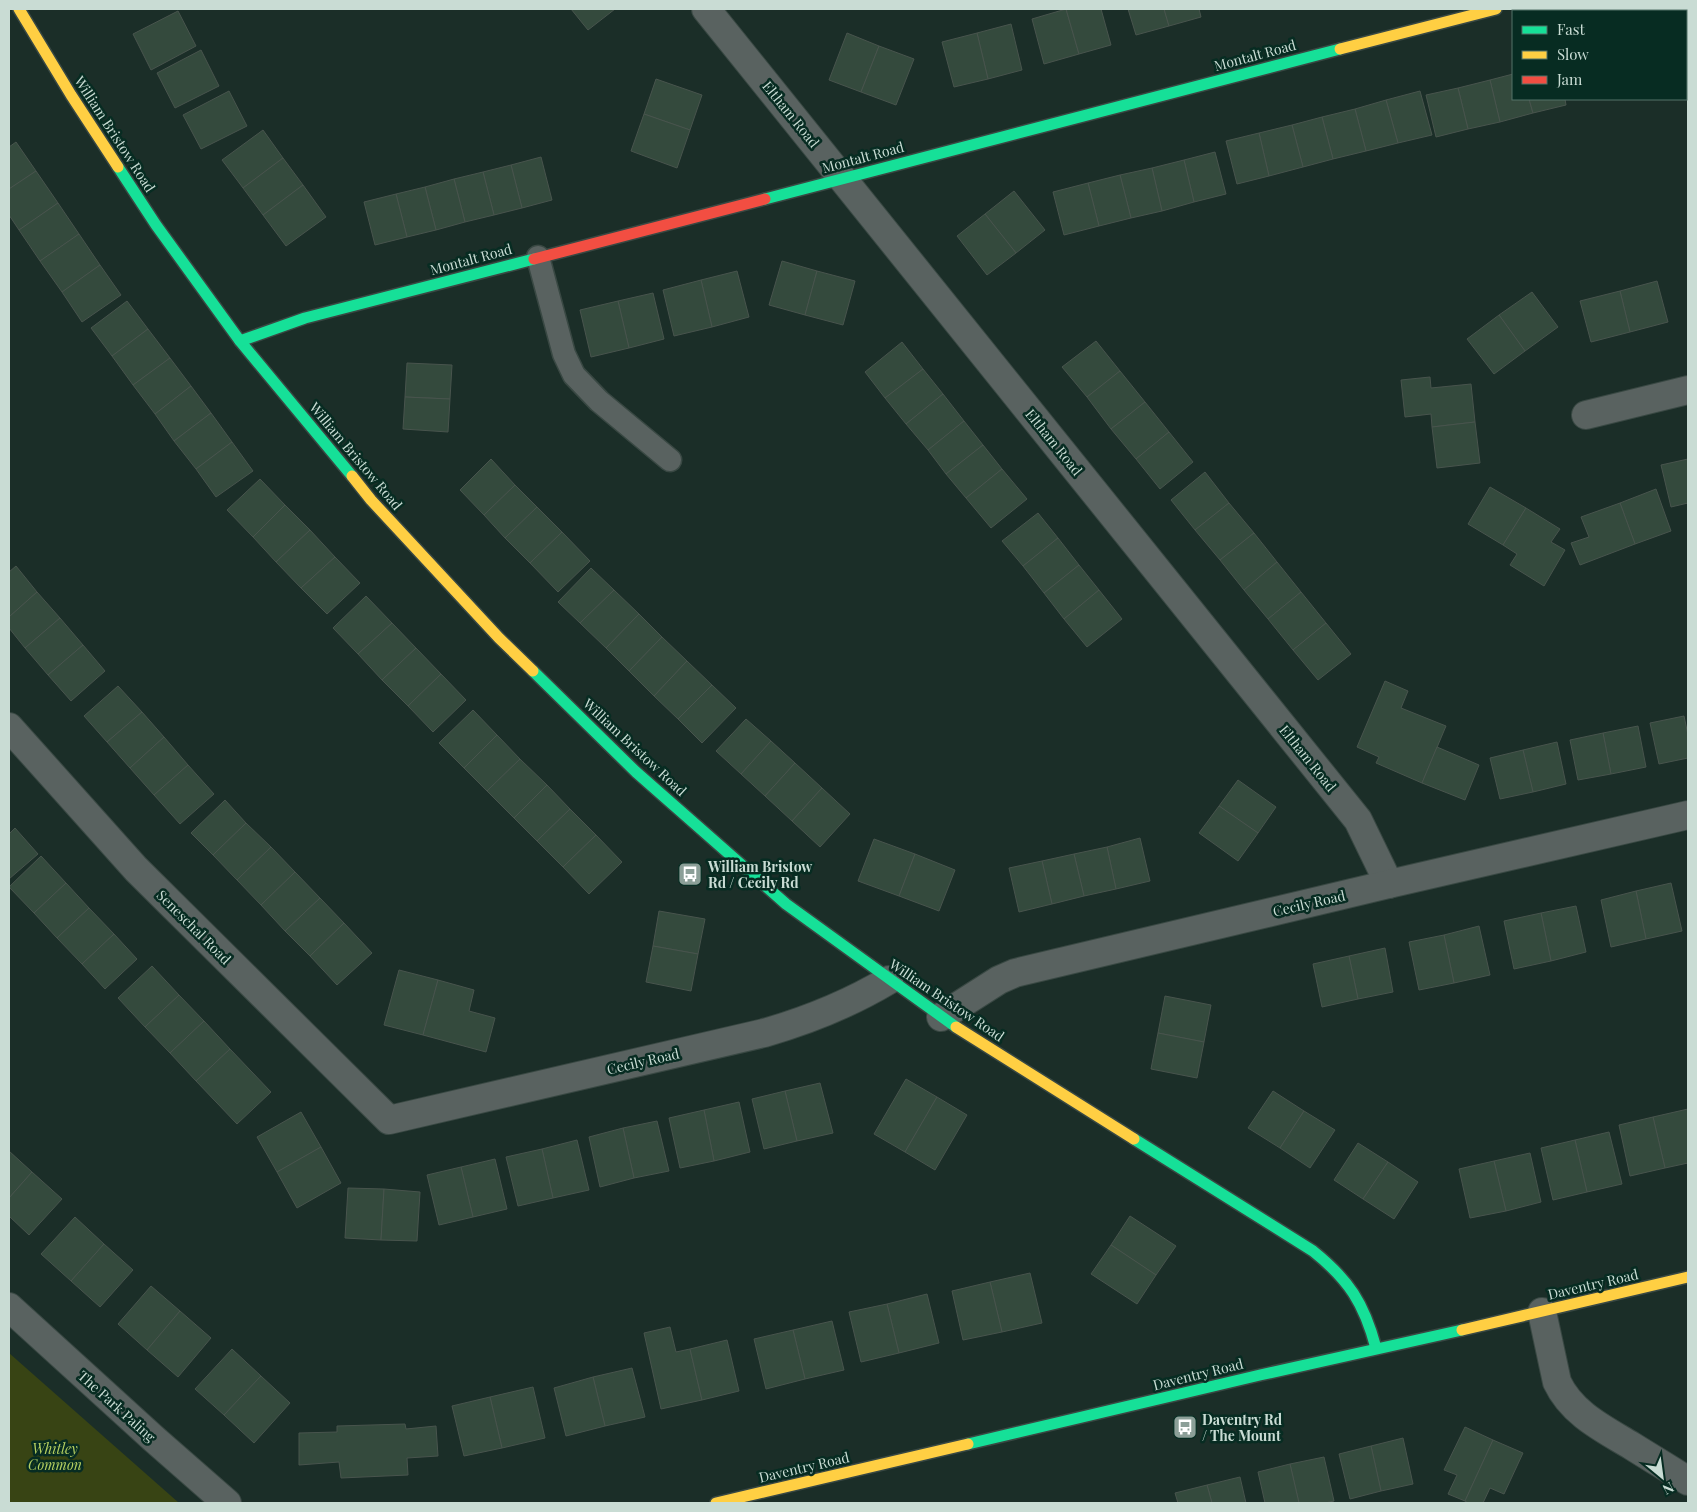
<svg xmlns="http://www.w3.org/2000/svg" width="1697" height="1512" font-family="'Playfair Display',serif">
	<rect width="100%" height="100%" fill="#1b2e28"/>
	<path fill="#384414" d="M9,1353L179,1503H9Z"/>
	<g fill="#344a3d" stroke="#48544d">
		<path d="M571,9H615L588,30Z"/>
		<path d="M1066,9L1079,54L1044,64L1032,19Z"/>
		<path d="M1066,9H1101L1111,45L1079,54Z"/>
		<path d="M1128,9H1164L1169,26L1136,35Z"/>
		<path d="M1164,9H1199L1201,17L1169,26Z"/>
		<path d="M178,11L196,46L151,70L133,34Z"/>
		<path d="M1011,24L1022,70L988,79L977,33Z"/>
		<path d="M1688,24V89L1686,90V25Z"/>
		<path d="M847,33L879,46L861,92L829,80Z"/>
		<path d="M977,33L988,79L954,87L942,42Z"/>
		<path d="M879,46L914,59L896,105L861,92Z"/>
		<path d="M201,50L219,86L175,108L157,73Z"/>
		<path d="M1513,74V99H1529L1533,113L1500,122L1490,80Z"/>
		<path d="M656,79L702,95L690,130L644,114Z"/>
		<path d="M1490,80L1500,122L1468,129L1458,88Z"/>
		<path d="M1458,88L1468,129L1436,137L1426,95Z"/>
		<path d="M229,91L247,126L201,149L183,115Z"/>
		<path d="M1420,91L1432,135L1398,143L1386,100Z"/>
		<path d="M1529,99H1565L1566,105L1533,113Z"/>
		<path d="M1386,100L1398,143L1366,151L1355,109Z"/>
		<path d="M1355,109L1366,151L1333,159L1322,117Z"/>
		<path d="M644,114L690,130L677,168L631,151Z"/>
		<path d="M1322,117L1333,159L1303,167L1292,125Z"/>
		<path d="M1292,125L1303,167L1269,176L1259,133Z"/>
		<path d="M263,130L283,158L243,188L222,160Z"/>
		<path d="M1259,133L1269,176L1237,184L1226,141Z"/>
		<path d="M16,142L36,171L9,189V147Z"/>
		<path d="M1215,152L1226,194L1194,202L1184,160Z"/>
		<path d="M541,157L552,200L522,208L511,165Z"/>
		<path d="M283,158L303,185L263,215L243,188Z"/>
		<path d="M1184,160L1194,202L1162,211L1152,168Z"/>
		<path d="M511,165L522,208L494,215L483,172Z"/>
		<path d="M1152,168L1162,211L1131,218L1120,175Z"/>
		<path d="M36,171L58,203L19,230L9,215V189Z"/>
		<path d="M483,172L494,215L465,222L454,179Z"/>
		<path d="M1120,175L1131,218L1099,226L1088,183Z"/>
		<path d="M454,179L465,222L436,230L425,187Z"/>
		<path d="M1088,183L1099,226L1064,235L1053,192Z"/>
		<path d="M303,185L326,217L286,246L263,215Z"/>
		<path d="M425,187L436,230L407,237L396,194Z"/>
		<path d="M1014,191L1045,230L1016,253L985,214Z"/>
		<path d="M396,194L407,237L375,245L364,202Z"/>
		<path d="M58,203L79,234L40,261L19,230Z"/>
		<path d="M985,214L1016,253L987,275L957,236Z"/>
		<path d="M79,234L100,265L62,292L40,261Z"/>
		<path d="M782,261L817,271L805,315L769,305Z"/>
		<path d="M100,265L121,295L82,322L62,292Z"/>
		<path d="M737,271L749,317L712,327L701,280Z"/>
		<path d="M817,271L855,281L843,325L805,315Z"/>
		<path d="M701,280L712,327L674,336L663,290Z"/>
		<path d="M1657,281L1668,322L1630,332L1620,291Z"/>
		<path d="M1620,291L1630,332L1591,342L1580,301Z"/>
		<path d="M1532,292L1558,327L1525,351L1499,315Z"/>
		<path d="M653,293L664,339L629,348L618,301Z"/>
		<path d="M127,301L148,329L112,356L91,328Z"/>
		<path d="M618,301L629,348L591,357L580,310Z"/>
		<path d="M1499,315L1525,351L1494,374L1467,339Z"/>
		<path d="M148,329L170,358L133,385L112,356Z"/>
		<path d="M1096,341L1120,371L1087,397L1062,367Z"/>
		<path d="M902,342L923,369L885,398L865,372Z"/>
		<path d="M170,358L191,386L155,414L133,385Z"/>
		<path d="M407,363L452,365L450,399L405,397Z"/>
		<path d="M923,369L943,394L906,424L885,398Z"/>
		<path d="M1120,371L1145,402L1111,429L1087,397Z"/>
		<path d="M1430,377L1431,388L1471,384L1475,422L1432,427L1431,414L1405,417L1401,380Z"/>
		<path d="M191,386L211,413L174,441L155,414Z"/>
		<path d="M943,394L964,421L928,450L906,424Z"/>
		<path d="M405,397L450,399L448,432L403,429Z"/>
		<path d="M1145,402L1169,432L1136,459L1111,429Z"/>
		<path d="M211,413L232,442L196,469L174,441Z"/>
		<path d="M964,421L983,445L946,474L928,450Z"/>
		<path d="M1475,422L1480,463L1437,468L1432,427Z"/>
		<path d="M1169,432L1193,462L1160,489L1136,459Z"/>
		<path d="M232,442L253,471L216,497L196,469Z"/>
		<path d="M983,445L1002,469L966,498L946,474Z"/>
		<path d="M491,459L515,485L484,515L460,490Z"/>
		<path d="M1688,459V503L1671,507L1661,465Z"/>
		<path d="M1002,469L1027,499L991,528L966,498Z"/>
		<path d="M1205,472L1229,503L1195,530L1171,500Z"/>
		<path d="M260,479L285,505L253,537L227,510Z"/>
		<path d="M515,485L537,507L505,538L484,515Z"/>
		<path d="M1490,487L1526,508L1503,545L1468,524Z"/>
		<path d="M1656,489L1671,531L1635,544L1620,503Z"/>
		<path d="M1229,503L1254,533L1220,560L1195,530Z"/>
		<path d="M1620,503L1635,544L1580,565L1571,543L1589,537L1581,517Z"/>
		<path d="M285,505L310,530L276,562L253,537Z"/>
		<path d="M537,507L562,532L530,563L505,538Z"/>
		<path d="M1526,508L1560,529L1551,542L1565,550L1544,586L1510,565L1517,554L1503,545Z"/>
		<path d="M1038,513L1058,538L1023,566L1002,541Z"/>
		<path d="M310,530L335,557L301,588L276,562Z"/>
		<path d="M562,532L590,561L558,592L530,563Z"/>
		<path d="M1254,533L1277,562L1244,590L1220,560Z"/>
		<path d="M1058,538L1079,565L1044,593L1023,566Z"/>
		<path d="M335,557L360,583L327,614L301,588Z"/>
		<path d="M1277,562L1301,592L1268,619L1244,590Z"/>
		<path d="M1079,565L1099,590L1064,619L1044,593Z"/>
		<path d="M16,566L37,592L9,617V572Z"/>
		<path d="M591,568L614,590L580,623L558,602Z"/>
		<path d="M614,590L639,614L606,648L580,623Z"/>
		<path d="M1099,590L1122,619L1087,647L1064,619Z"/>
		<path d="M37,592L60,618L25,648L9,628V617Z"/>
		<path d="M1301,592L1326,623L1293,650L1268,619Z"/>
		<path d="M366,596L392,623L358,654L333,628Z"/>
		<path d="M639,614L662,637L629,671L606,648Z"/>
		<path d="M60,618L83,645L48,675L25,648Z"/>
		<path d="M392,623L416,648L382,680L358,654Z"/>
		<path d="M1326,623L1351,654L1318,680L1293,650Z"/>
		<path d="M662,637L687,661L654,696L629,671Z"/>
		<path d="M83,645L105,671L71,701L48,675Z"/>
		<path d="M416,648L441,674L408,706L382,680Z"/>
		<path d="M687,661L712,685L678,719L654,696Z"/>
		<path d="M441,674L466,700L433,732L408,706Z"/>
		<path d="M1385,681L1408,691L1401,708L1446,726L1422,783L1376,763L1379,757L1357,747Z"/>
		<path d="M712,685L736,708L702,743L678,719Z"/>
		<path d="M118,686L142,712L107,742L84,716Z"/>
		<path d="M473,710L497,735L464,768L439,743Z"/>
		<path d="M142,712L164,737L130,768L107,742Z"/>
		<path d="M1684,716L1688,735V758L1659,764L1650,723Z"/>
		<path d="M746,719L771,741L741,774L716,751Z"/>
		<path d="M1638,726L1646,767L1611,774L1603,733Z"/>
		<path d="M1603,733L1611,774L1578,780L1570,740Z"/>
		<path d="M497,735L520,759L487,791L464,768Z"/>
		<path d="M164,737L188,765L154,795L130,768Z"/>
		<path d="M771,741L795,763L765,796L741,774Z"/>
		<path d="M1557,742L1566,784L1533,792L1523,750Z"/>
		<path d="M1437,747L1479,765L1465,800L1422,783Z"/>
		<path d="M1523,750L1533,792L1500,799L1490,758Z"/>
		<path d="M520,759L547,785L514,818L487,791Z"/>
		<path d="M795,763L822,788L792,821L765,796Z"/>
		<path d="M188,765L214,794L180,824L154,795Z"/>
		<path d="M1238,780L1276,807L1258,833L1219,806Z"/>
		<path d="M547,785L570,809L537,841L514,818Z"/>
		<path d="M822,788L850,814L820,847L792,821Z"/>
		<path d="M225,800L246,823L213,855L191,833Z"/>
		<path d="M1219,806L1258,833L1238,861L1199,833Z"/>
		<path d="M570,809L596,835L563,867L537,841Z"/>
		<path d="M246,823L271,847L237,880L213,855Z"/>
		<path d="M15,828L38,854L9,879V834Z"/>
		<path d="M596,835L622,862L589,894L563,867Z"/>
		<path d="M1140,838L1150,881L1116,889L1107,847Z"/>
		<path d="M874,839L915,854L899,896L858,881Z"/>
		<path d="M271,847L295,872L261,905L237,880Z"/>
		<path d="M1107,847L1116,889L1084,896L1074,854Z"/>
		<path d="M915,854L955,870L939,911L899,896Z"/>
		<path d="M1074,854L1084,896L1052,904L1042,861Z"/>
		<path d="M41,856L66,883L34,913L9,887Z"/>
		<path d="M1042,861L1052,904L1019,912L1009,868Z"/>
		<path d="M295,872L320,898L285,931L261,905Z"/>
		<path d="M66,883L89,908L57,938L34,913Z"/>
		<path d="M1671,883L1682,931L1646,939L1636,891Z"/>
		<path d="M1636,891L1646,939L1611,947L1601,900Z"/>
		<path d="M320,898L344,923L310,956L285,931Z"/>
		<path d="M1576,906L1586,952L1551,961L1541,913Z"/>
		<path d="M89,908L114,934L82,964L57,938Z"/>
		<path d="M659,911L705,919L698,954L653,946Z"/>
		<path d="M1541,913L1551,961L1514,969L1504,921Z"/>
		<path d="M344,923L372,953L337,985L310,956Z"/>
		<path d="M1479,926L1490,975L1454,983L1444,935Z"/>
		<path d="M114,934L137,959L105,989L82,964Z"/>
		<path d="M1444,935L1454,983L1419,990L1409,942Z"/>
		<path d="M653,946L698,954L691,991L646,982Z"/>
		<path d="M1385,948L1393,992L1358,999L1349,956Z"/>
		<path d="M1349,956L1358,999L1322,1007L1313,964Z"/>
		<path d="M152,966L179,995L145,1027L118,998Z"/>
		<path d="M399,970L438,980L423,1035L384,1025Z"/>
		<path d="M438,980L474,990L469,1011L495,1018L486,1052L423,1035Z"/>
		<path d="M179,995L204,1021L170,1053L145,1027Z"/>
		<path d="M1165,996L1211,1005L1204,1042L1158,1033Z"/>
		<path d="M204,1021L230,1049L196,1081L170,1053Z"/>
		<path d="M1158,1033L1204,1042L1197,1078L1151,1069Z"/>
		<path d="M230,1049L271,1092L237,1124L196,1081Z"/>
		<path d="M906,1079L937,1097L905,1152L874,1134Z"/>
		<path d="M820,1083L833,1133L797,1141L785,1091Z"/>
		<path d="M785,1091L797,1141L764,1149L752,1099Z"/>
		<path d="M1273,1091L1304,1111L1280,1148L1248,1128Z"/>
		<path d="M937,1097L967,1115L935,1170L905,1152Z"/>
		<path d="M739,1102L750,1152L714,1161L704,1110Z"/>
		<path d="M1688,1109V1163L1665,1168L1653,1117Z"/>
		<path d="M704,1110L714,1161L680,1168L669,1118Z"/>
		<path d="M1304,1111L1335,1130L1310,1168L1280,1148Z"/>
		<path d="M301,1112L321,1147L277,1172L257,1137Z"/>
		<path d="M1653,1117L1665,1168L1630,1176L1619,1125Z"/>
		<path d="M657,1121L669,1171L634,1178L623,1128Z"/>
		<path d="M623,1128L634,1178L600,1187L589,1137Z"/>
		<path d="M1609,1132L1622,1184L1587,1192L1575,1140Z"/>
		<path d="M577,1140L589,1190L553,1198L542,1149Z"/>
		<path d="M1575,1140L1587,1192L1553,1200L1541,1148Z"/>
		<path d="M1358,1143L1388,1162L1363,1199L1334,1180Z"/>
		<path d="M321,1147L341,1183L297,1208L277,1172Z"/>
		<path d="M542,1149L553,1198L518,1206L506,1157Z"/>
		<path d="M9,1151L32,1172L9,1198Z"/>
		<path d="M1530,1153L1541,1202L1506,1211L1494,1161Z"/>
		<path d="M495,1159L507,1209L473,1217L461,1167Z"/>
		<path d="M1494,1161L1506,1211L1470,1218L1459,1169Z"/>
		<path d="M1388,1162L1418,1182L1394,1219L1363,1199Z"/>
		<path d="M461,1167L473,1217L439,1225L427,1175Z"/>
		<path d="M32,1172L62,1199L29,1235L9,1216V1198Z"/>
		<path d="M348,1188L384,1189L381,1240L345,1238Z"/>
		<path d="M384,1189L420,1192L417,1241L381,1240Z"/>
		<path d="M1130,1216L1176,1246L1156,1275L1111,1245Z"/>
		<path d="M75,1217L104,1244L71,1281L41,1254Z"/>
		<path d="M104,1244L133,1270L100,1307L71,1281Z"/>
		<path d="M1111,1245L1156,1275L1137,1304L1091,1274Z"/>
		<path d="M1030,1273L1042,1323L1002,1332L990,1282Z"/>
		<path d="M990,1282L1002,1332L963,1340L952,1291Z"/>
		<path d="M151,1286L180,1311L147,1350L118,1324Z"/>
		<path d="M927,1294L939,1343L899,1353L887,1304Z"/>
		<path d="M887,1304L899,1353L861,1362L849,1312Z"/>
		<path d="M180,1311L211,1338L178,1377L147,1350Z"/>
		<path d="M832,1321L844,1370L805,1379L793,1330Z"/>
		<path d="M670,1327L676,1352L690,1349L702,1400L661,1409L644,1333Z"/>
		<path d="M793,1330L805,1379L766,1389L754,1339Z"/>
		<path d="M727,1340L739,1391L702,1400L690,1349Z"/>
		<path d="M232,1349L261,1376L224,1415L195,1389Z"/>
		<path d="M632,1368L645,1417L605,1426L593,1377Z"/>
		<path d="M261,1376L290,1403L254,1443L224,1415Z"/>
		<path d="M593,1377L605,1426L566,1436L554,1388Z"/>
		<path d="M533,1387L545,1438L502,1448L490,1397Z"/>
		<path d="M490,1397L502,1448L464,1456L452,1406Z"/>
		<path d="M405,1424L406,1429L436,1426L438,1456L407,1458L408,1475L341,1478L339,1462L299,1465V1433L337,1432V1426Z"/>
		<path d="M1465,1427L1493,1440L1465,1501L1448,1494L1457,1475L1444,1470Z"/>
		<path d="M1403,1438L1413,1484L1381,1491L1371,1446Z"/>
		<path d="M1493,1440L1523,1453L1504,1494L1490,1488L1483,1503H1468L1465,1501Z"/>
		<path d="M1371,1446L1381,1491L1350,1499L1339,1454Z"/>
		<path d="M1324,1457L1334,1501L1325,1503H1299L1290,1464Z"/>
		<path d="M1290,1464L1299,1503H1265L1258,1472Z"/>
		<path d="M1240,1477L1246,1503H1212L1207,1485Z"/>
		<path d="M1207,1485L1212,1503H1178L1175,1493Z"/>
	</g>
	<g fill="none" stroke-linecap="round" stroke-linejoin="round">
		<g stroke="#394843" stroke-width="25">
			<path id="lane" d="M538,257L564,354L574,375L599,401L670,460"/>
		</g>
		<g stroke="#394843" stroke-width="30">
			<g id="street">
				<path d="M706,9L1358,820L1389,884"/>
				<path d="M1586,415L1688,390"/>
				<path d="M9,727L136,869L389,1120L764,1033C809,1020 849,1004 889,980"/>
				<path d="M941,1017L999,980L1015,973L1389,884L1688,815"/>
				<path d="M9,1307L154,1439L227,1503"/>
				<path d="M1542,1312L1557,1382C1572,1414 1604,1429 1632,1446C1651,1458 1670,1469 1688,1481"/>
			</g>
		</g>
		<g stroke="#394843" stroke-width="14">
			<g id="fast">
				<path d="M118,167L156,225L240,341L352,476"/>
				<path d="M765,199L1340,49"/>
				<path d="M240,341L305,318L534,259"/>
				<path d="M533,671L636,772L786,904L956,1027"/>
				<path d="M1134,1139L1313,1251C1349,1280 1364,1303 1376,1348"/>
				<path d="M968,1444L1260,1375L1462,1330"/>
			</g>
		</g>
		<g stroke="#394843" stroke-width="14">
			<g id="slow">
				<path d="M19,9L71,95L118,167"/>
				<path d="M1340,49L1496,9"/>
				<path d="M352,476L371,500L499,638L533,671"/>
				<path d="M956,1027L1134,1139"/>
				<path d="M1462,1330L1688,1277"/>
				<path d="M716,1503L968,1444"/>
			</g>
		</g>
		<g stroke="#394843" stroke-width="14">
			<path id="jam" d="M534,259L765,199"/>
		</g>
		<use href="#lane" stroke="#596260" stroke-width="22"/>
		<use href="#street" stroke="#596260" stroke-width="28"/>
		<use href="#fast" stroke="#16e098" stroke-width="11"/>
		<use href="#slow" stroke="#ffcf43" stroke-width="11"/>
		<use href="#jam" stroke="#f24e42" stroke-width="11"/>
	</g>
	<defs>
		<g id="bus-square" transform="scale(1.25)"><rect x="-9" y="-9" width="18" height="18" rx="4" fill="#8c9f98" stroke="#072c22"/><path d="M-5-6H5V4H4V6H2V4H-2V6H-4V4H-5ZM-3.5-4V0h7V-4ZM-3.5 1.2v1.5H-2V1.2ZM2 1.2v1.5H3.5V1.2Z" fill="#fff"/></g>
	</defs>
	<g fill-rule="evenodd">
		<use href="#bus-square" x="690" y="874"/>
		<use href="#bus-square" x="1185" y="1427"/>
	</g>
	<g text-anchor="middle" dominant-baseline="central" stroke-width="5" stroke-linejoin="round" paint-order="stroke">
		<g font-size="14" fill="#c9dcd4" stroke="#072c22">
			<text transform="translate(1255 55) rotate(-15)">Montalt Road</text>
			<text transform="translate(791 114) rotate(51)">Eltham Road</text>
			<text transform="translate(115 134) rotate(57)">William Bristow Road</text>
			<text transform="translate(863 157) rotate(-15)">Montalt Road</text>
			<text transform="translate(471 259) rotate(-15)">Montalt Road</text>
			<text transform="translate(1054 442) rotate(51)">Eltham Road</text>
			<text transform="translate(356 456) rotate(50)">William Bristow Road</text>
			<text transform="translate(635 747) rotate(43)">William Bristow Road</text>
			<text transform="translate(1308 758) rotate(51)">Eltham Road</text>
			<text transform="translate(1309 903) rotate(-13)">Cecily Road</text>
			<text transform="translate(194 927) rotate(45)">Seneschal Road</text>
			<text transform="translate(947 1000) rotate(34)">William Bristow Road</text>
			<text transform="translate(643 1061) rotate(-13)">Cecily Road</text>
			<text transform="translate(1593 1284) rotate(-13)">Daventry Road</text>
			<text transform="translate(1198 1374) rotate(-14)">Daventry Road</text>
			<text transform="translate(117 1406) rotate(42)">The Park Paling</text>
			<text transform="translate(804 1467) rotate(-13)">Daventry Road</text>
		</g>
		<g font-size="14" font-weight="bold" fill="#c9dcd4" stroke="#072c22" text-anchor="start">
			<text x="708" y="866">William Bristow<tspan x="708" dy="16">Rd / Cecily Rd</tspan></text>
			<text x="1202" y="1419">Daventry Rd<tspan x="1202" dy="16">/ The Mount</tspan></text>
		</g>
		<g font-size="14" font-style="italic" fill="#b5cf60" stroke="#072c22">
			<text x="55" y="1448">Whitley<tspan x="55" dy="16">Common</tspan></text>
		</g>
	</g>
	<rect width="1697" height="1512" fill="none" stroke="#c9dcd4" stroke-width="20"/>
	<rect x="1512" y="10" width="175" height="90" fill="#072c22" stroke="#557269"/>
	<rect x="1522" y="26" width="25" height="8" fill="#16e098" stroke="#557269"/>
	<text x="1557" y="35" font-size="15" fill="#c9dcd4">Fast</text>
	<rect x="1522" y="51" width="25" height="8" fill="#ffcf43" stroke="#557269"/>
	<text x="1557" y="60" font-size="15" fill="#c9dcd4">Slow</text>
	<rect x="1522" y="76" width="25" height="8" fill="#f24e42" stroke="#557269"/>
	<text x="1557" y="85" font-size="15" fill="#c9dcd4">Jam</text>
	<g transform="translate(1662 1477) rotate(151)" stroke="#072c22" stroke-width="4" paint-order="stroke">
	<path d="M0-4L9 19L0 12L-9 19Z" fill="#c9dcd4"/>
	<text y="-8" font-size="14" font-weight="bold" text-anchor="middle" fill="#c9dcd4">N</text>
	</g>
</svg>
